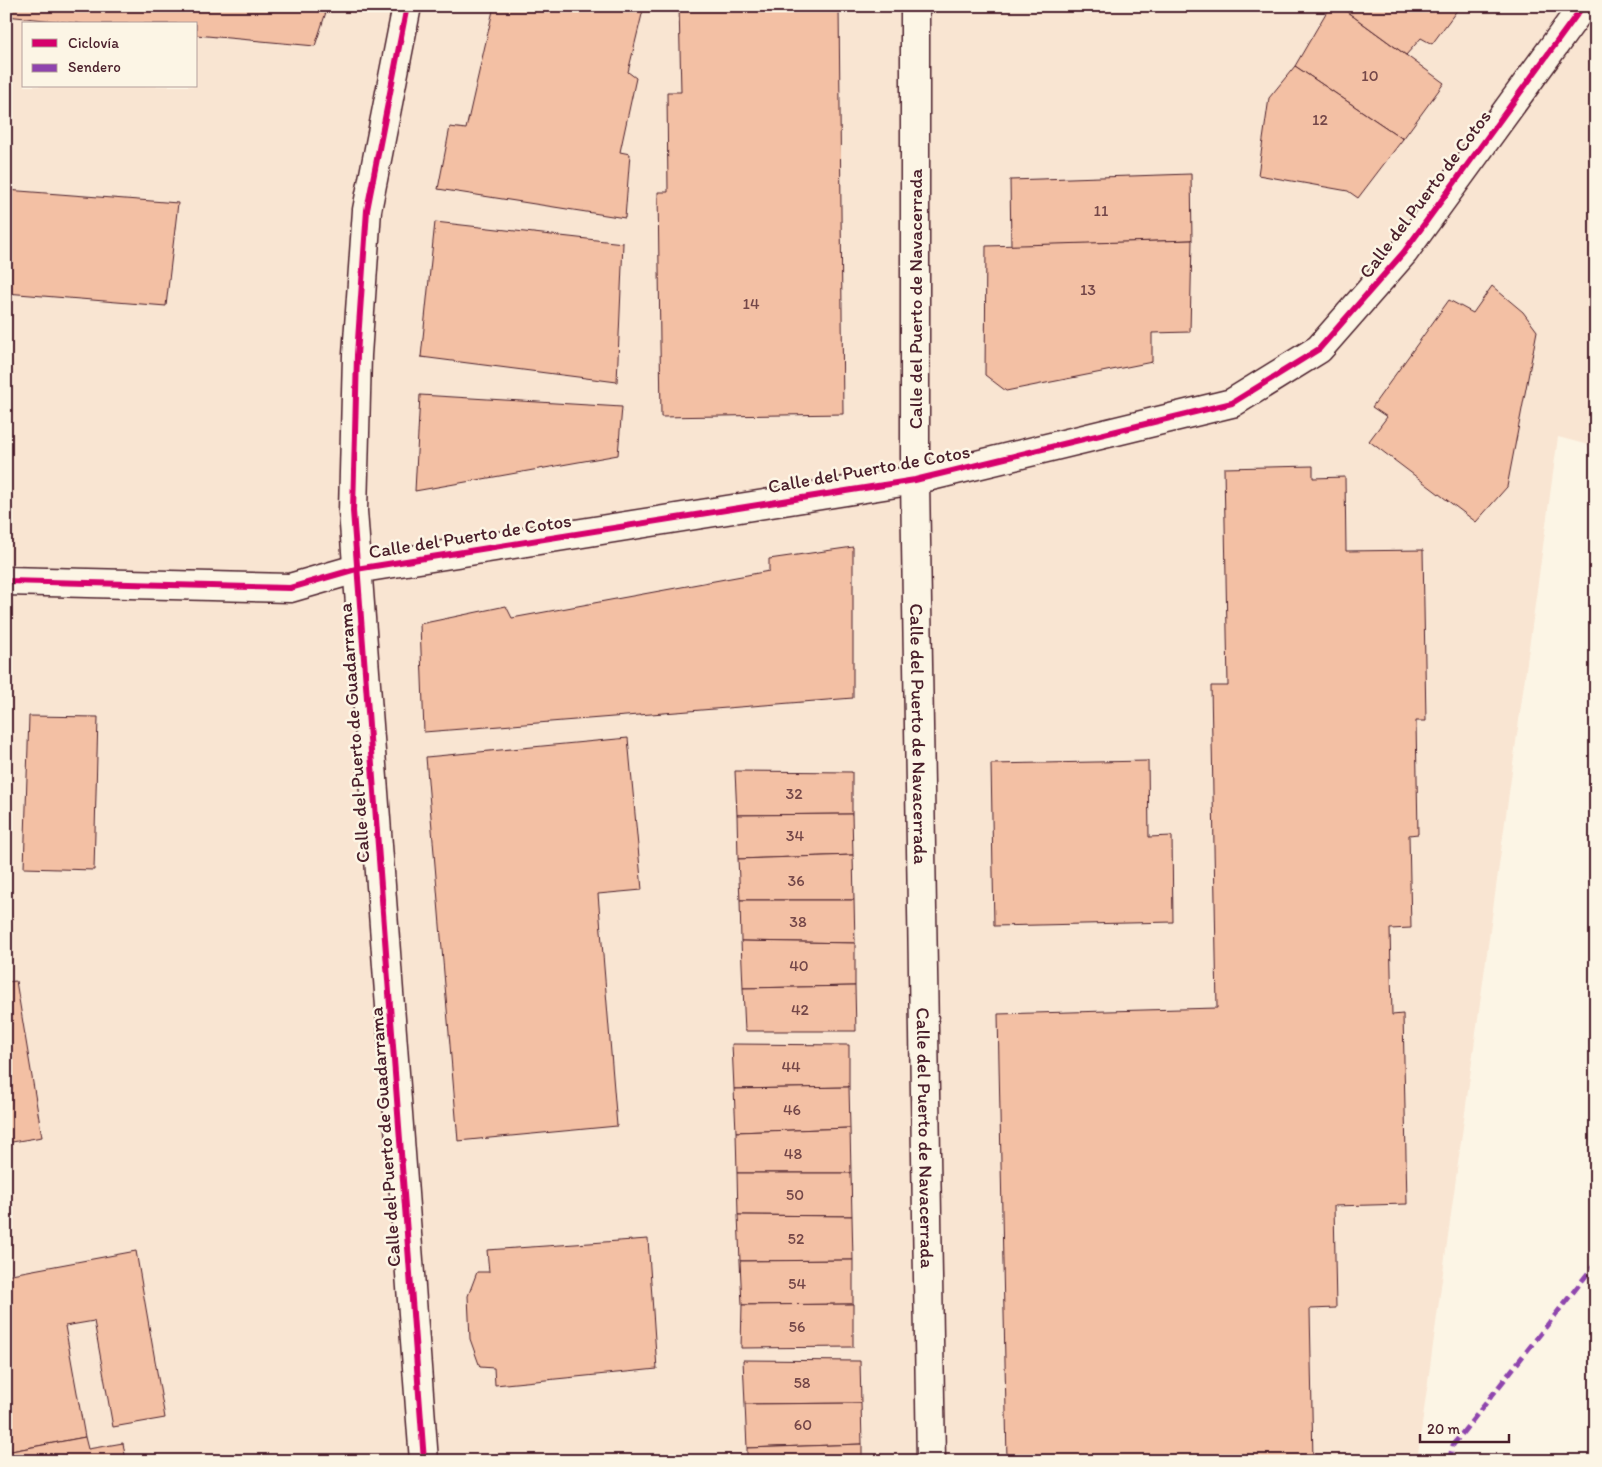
<svg xmlns="http://www.w3.org/2000/svg" width="1602" height="1467" font-family="Itim,sans-serif">
	<rect width="100%" height="100%" fill="#fcf5e5"/>
	<filter id="ink" filterUnits="userSpaceOnUse"><feTurbulence type="fractalNoise" baseFrequency=".02" numOctaves="2"/><feDisplacementMap in="SourceGraphic" scale="10" xChannelSelector="R" yChannelSelector="G"/><feConvolveMatrix kernelMatrix="1 2 1 2 8 2 1 2 1" color-interpolation-filters="sRGB"/></filter>
	<g filter="url(#ink)">
		<path fill="#f9e5d2" fill-rule="evenodd" d="M6,6H1596V447L1558,437L1417,1461H6ZM24,24H196V86H24Z"/>
		<g fill="#f3c0a4" stroke="#4a1f2b">
			<path d="M6,6H328L315,46L196,35V24H84L6,16Z"/>
			<path d="M494,6H644L628,72L636,78L620,152L630,154L625,218L438,189L450,127L466,129Z"/>
			<path d="M679,6H839L843,414L661,417L658,192H668L667,92H681Z"/>
			<path d="M1330,6H1339L1444,83L1403,139L1295,66Z"/>
			<path d="M1339,6H1453L1458,9L1432,44L1421,38L1406,55Z"/>
			<path d="M1295,66L1403,139L1358,198L1348,191L1258,175L1269,98Z"/>
			<path d="M1191,174L1192,240L1011,246L1010,180Z"/>
			<path d="M6,190L178,203L166,306L6,293Z"/>
			<path d="M435,222L623,243L617,382L421,357Z"/>
			<path d="M1192,240L1190,332L1152,333V362L1006,391L985,375L986,246Z"/>
			<path d="M1492,286L1523,312L1537,331L1507,487L1476,522L1369,441L1387,417L1372,407L1449,300L1473,313Z"/>
			<path d="M420,395L622,407L618,455L415,491Z"/>
			<path d="M1313,466V478L1345,477L1346,551L1423,550L1426,721H1416L1418,834L1409,835L1411,928L1390,929L1392,1015L1403,1014L1407,1204L1334,1206L1336,1308L1310,1309L1313,1461H1007L998,1014L1217,1008L1211,686H1228L1224,468Z"/>
			<path d="M853,547V698L424,732L420,624L506,606L512,618L769,571V559Z"/>
			<path d="M29,716L98,717L94,870L24,868Z"/>
			<path d="M628,738L642,890L598,894L617,1126L458,1141L426,757Z"/>
			<path d="M1148,761L1149,837L1172,836L1173,922L994,926L991,764Z"/>
			<path d="M735,771L852,772V814L737,815Z"/>
			<path d="M852,814L853,855L738,859L737,815Z"/>
			<path d="M853,855L854,900H740L738,859Z"/>
			<path d="M740,900H854L855,943L741,941Z"/>
			<path d="M741,941L855,943V986L743,988Z"/>
			<path d="M16,981L42,1137L6,1143V982Z"/>
			<path d="M855,986L856,1031H745L743,988Z"/>
			<path d="M732,1044L849,1045V1087L734,1089Z"/>
			<path d="M849,1087L850,1128L736,1132L734,1089Z"/>
			<path d="M850,1128L851,1173H737L736,1132Z"/>
			<path d="M737,1173H851L852,1216L738,1215Z"/>
			<path d="M738,1215L852,1216L853,1260L740,1261Z"/>
			<path d="M648,1239L657,1369L495,1385L494,1368L480,1367L470,1339L468,1296L477,1272H489L487,1250Z"/>
			<path d="M136,1251L165,1418L113,1427L94,1321L65,1326L85,1437L6,1452V1275Z"/>
			<path d="M853,1260V1304L742,1305L740,1261Z"/>
			<path d="M853,1304V1347L741,1348L742,1305Z"/>
			<path d="M743,1360L860,1361L861,1403L745,1404Z"/>
			<path d="M861,1403L862,1444L747,1448L745,1404Z"/>
			<path d="M85,1437L88,1449L123,1443L126,1461H6V1452Z"/>
			<path d="M862,1444V1461H747V1448Z"/>
		</g>
		<g fill="none" stroke-linecap="round" stroke-linejoin="round">
			<g stroke="#4a1f2b" stroke-width="31">
				<g id="minor">
					<path d="M407,6L367,210L357,355L353,511L424,1461"/>
					<path id="s1" d="M915,6V480L931,1461"/>
					<path d="M6,581L290,588L356,569L915,480L1232,403L1319,349L1404,252L1583,6"/>
				</g>
			</g>
			<use href="#minor" stroke="#fcf5e5" stroke-width="28"/>
			<path stroke="#8e44ad" stroke-width="5" stroke-dasharray="10 5" stroke-linecap="butt" d="M1449,1461L1453,1445L1596,1263"/>
			<g stroke="#fcf5e5" stroke-width="9">
				<g id="cycleway">
					<path d="M407,6L367,210L357,355L353,511L424,1461"/>
					<path d="M6,581L290,588L356,569L915,480L1232,403L1319,349L1404,252L1583,6"/>
				</g>
			</g>
			<use href="#cycleway" stroke="#d6006c" stroke-width="6"/>
		</g>
	</g>
	<g text-anchor="middle" dominant-baseline="central" stroke-width="5" stroke-linejoin="round" paint-order="stroke">
		<g font-size="16" fill="#744749">
			<text x="1370" y="75">10</text>
			<text x="1320" y="119">12</text>
			<text x="1101" y="210">11</text>
			<text x="1088" y="289">13</text>
			<text x="751" y="303">14</text>
			<text x="794" y="793">32</text>
			<text x="795" y="835">34</text>
			<text x="796" y="880">36</text>
			<text x="798" y="921">38</text>
			<text x="799" y="965">40</text>
			<text x="800" y="1009">42</text>
			<text x="791" y="1066">44</text>
			<text x="792" y="1109">46</text>
			<text x="793" y="1153">48</text>
			<text x="795" y="1194">50</text>
			<text x="796" y="1238">52</text>
			<text x="797" y="1283">54</text>
			<text x="797" y="1326">56</text>
			<text x="802" y="1382">58</text>
			<text x="803" y="1424">60</text>
		</g>
		<g font-size="19" fill="#4a1f2b" stroke="#fcf5e5">
			<text transform="translate(1425 194) rotate(-53)">Calle del Puerto de Cotos</text>
			<text transform="translate(915 299) rotate(-90)">Calle del Puerto de Navacerrada</text>
			<text transform="translate(869 469) rotate(-10)">Calle del Puerto de Cotos</text>
			<text transform="translate(470 536) rotate(-9)">Calle del Puerto de Cotos</text>
			<text transform="translate(354 733) rotate(-94)">Calle del Puerto de Guadarrama</text>
			<text stroke="none"><textPath href="#s1" startOffset="728">Calle del Puerto de Navacerrada</textPath></text>
			<text transform="translate(385 1137) rotate(-94)">Calle del Puerto de Guadarrama</text>
			<text stroke="none"><textPath href="#s1" startOffset="1132">Calle del Puerto de Navacerrada</textPath></text>
		</g>
	</g>
	<rect width="1602" height="1467" fill="none" stroke="#fcf5e5" stroke-width="25"/>
	<rect x="12" y="12" width="1577" height="1442" fill="none" stroke="#4a1f2b" stroke-width="2" filter="url(#ink)"/>
	<rect x="22" y="22" width="175" height="65" fill="#fcf5e5" stroke="#b59f9b"/>
	<rect x="32" y="39" width="25" height="8" fill="#d6006c" stroke="#b59f9b"/>
	<text x="68" y="48" font-size="15" fill="#4a1f2b">Ciclovía</text>
	<rect x="32" y="64" width="25" height="8" fill="#8e44ad" stroke="#b59f9b"/>
	<text x="68" y="72" font-size="15" fill="#4a1f2b">Sendero</text>
	<path d="M1420 1434v8h89v-8" fill="none" stroke="#4a1f2b" stroke-width="2.5"/>
	<text x="1427" y="1434" font-size="15" fill="#4a1f2b" stroke="#fcf5e5" stroke-width="4" paint-order="stroke">20 m</text>
</svg>
